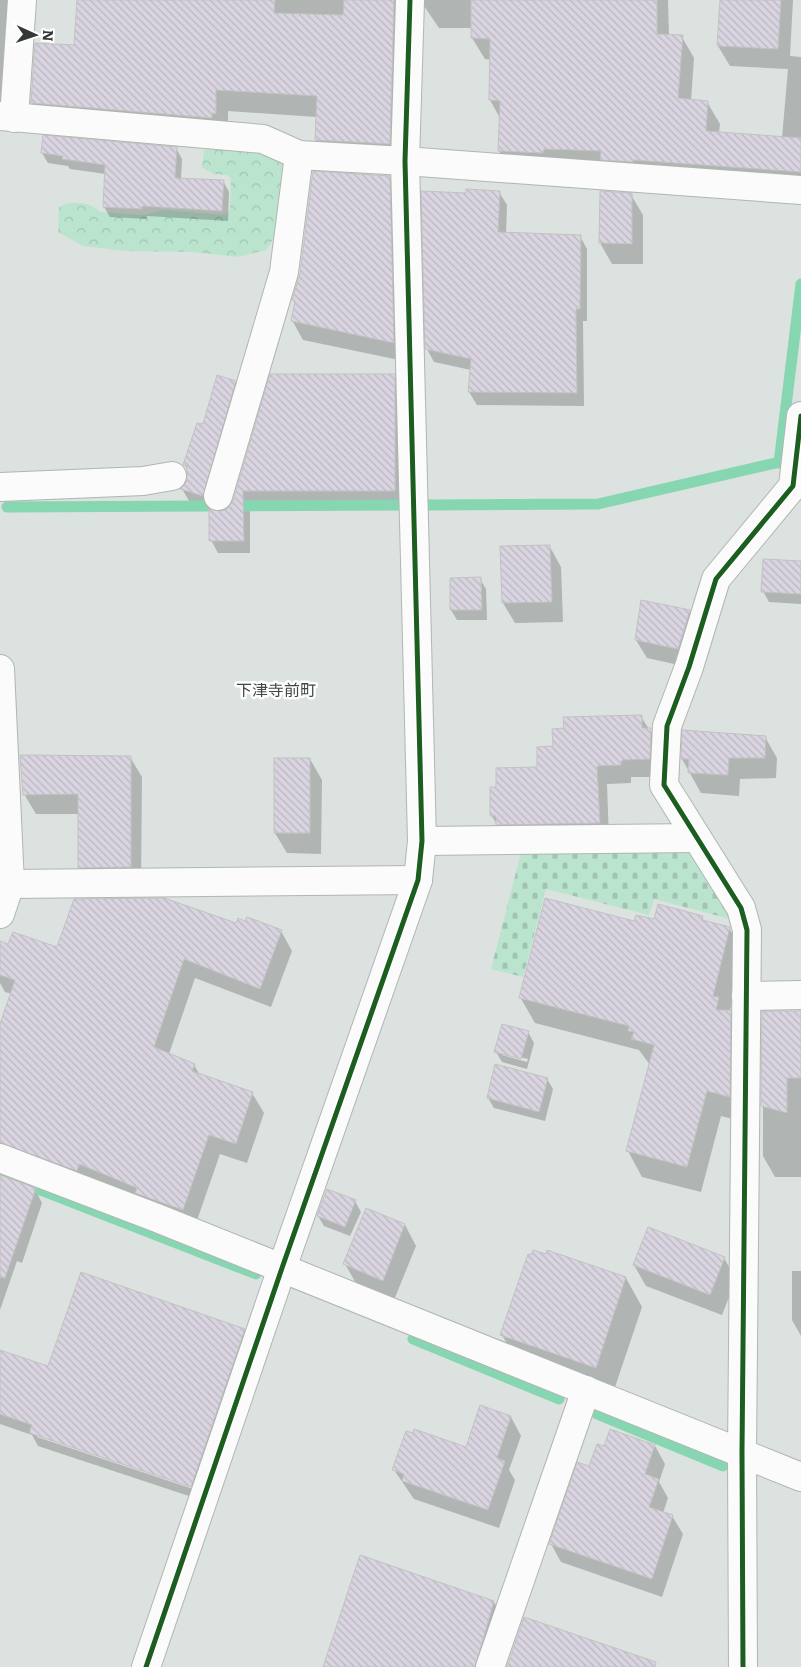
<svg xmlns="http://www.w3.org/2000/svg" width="801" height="1667" font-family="Literata,'Noto Sans JP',serif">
	<defs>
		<pattern id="forest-crowns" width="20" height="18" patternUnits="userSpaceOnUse" patternTransform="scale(1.25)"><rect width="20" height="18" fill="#bbe4ce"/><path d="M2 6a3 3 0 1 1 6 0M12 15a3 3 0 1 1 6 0" fill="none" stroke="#a1c4b2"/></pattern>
		<pattern id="cemetery-stones" width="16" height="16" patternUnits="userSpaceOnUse" patternTransform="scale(1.25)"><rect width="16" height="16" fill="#bbe4ce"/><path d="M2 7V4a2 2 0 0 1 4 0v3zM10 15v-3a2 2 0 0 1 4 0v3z" fill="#a1c4b2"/></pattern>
		<pattern id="building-back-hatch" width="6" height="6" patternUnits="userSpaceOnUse" patternTransform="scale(1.25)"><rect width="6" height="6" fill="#d9d4e0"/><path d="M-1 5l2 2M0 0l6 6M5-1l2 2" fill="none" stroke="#bbb7c1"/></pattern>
	</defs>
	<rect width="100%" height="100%" fill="#dce2df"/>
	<path fill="url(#forest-crowns)" d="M210,142L255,146L287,163L278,232L266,250L238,257L193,252L127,251L83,246L58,232L59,207C72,200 90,202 100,212L144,215L162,210L225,215L230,210L231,179L227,175L213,174L202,167L204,151Z"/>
	<path fill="url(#cemetery-stones)" d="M678,846L695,853L734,920L654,899L649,915L546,889L523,977L491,969L522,849Z"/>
	<g fill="#0003" fill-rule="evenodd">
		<path d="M0,0H18L0,128Z"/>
		<path d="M78,0H668L669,36L682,37L694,58L691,101L707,102L720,124L719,133L782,138L788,69L730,66L718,46L721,0H793L790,56L801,57V195L512,173L499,151L500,118L490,100L491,60L485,59L472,38V28H439L424,6L415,8L402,166L328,161L316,140L317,117L228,111V135L44,124L32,103L76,47Z"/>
		<path d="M176,148L182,159L181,179L223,181L229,192L228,221L147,216V219L110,217L104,207L106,174L70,169L68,166L48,163L42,153Z"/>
		<path d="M389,177L400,196L404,361L303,340L292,320L295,304L293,300Z"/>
		<path d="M499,192L507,205L506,234L580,236L587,249V321H583L584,406L477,405L469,392L471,370L434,362L427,349Z"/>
		<path d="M601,192L631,195L643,215V264H612L600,243Z"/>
		<path d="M271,375H394L401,388L402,503L250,504V553H218L211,540L210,510L191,504L182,489L188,481V471L185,465L204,426L235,382L244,398L212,510L222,512L229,509L234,501Z"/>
		<path d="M550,547L561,567L563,622L515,623L503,603Z"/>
		<path d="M801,563V604L769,602L763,591Z"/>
		<path d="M451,579H480L486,589L487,620H457L451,610Z"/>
		<path d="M642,601L689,611L700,629L688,667L647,658L636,640Z"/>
		<path d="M641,717L661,747L659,777H631V783L607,784L609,841L502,834L492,816L497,788L539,768L554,748Z"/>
		<path d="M765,737L777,758L776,778L740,779L739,796L701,793L682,759Z"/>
		<path d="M130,757L142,777L141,887H90L79,867V814H36L24,794Z"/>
		<path d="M310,759L322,780L321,854L287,853L275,833Z"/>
		<path d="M702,917L704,921L729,928L744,953L730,1011L745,1037L744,1122L721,1116L701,1192L642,1177L628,1151L650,1065L639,1050L535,1023L520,997L635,922Z"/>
		<path d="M237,925L281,931L292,951L271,1007L195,978L169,1054L194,1065L200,1075L252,1093L264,1113L247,1163L220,1154L194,1229L0,1155V1028L12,994L5,992L0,983V954Z"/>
		<path d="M801,1012V1177H775L763,1156V1013Z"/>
		<path d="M528,1032L534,1043L527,1069L502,1062L496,1052ZM502,1053L528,1059L527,1062L502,1055Z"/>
		<path d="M547,1079L553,1089L545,1121L494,1108L488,1098Z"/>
		<path d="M0,1176L35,1189L42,1203L22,1263L17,1261L0,1310Z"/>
		<path d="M355,1201L361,1212L350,1236L324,1226L318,1216Z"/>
		<path d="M366,1210L405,1225L416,1246L394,1300L357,1285L345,1264Z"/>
		<path d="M724,1258L736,1279L722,1315L646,1286L634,1265Z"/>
		<path d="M792,1271H801V1336L792,1320Z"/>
		<path d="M626,1278L642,1307L612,1396L519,1364L502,1335Z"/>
		<path d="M244,1330L252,1343L198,1499L38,1446L32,1435L0,1424V1351L49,1368ZM37,1434L197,1487L196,1490L37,1437Z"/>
		<path d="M511,1417L521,1436L509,1470L515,1480L499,1528L414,1499L394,1470L467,1449Z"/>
		<path d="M655,1446L665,1464L659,1482L668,1498L663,1513L672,1516L683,1534L662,1597L561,1562L551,1544L590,1468Z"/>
		<path d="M494,1602L500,1612L481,1667H324Z"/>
	</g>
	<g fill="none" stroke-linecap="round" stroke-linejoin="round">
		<g stroke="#87d6b2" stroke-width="11">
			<path d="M779,463L801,284"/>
			<path d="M428,505L598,504L780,462"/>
			<path d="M7,507L399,505"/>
			<path d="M0,1174L256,1274"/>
			<path d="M413,1339L559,1399"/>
			<path d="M597,1414L723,1466"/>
		</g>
	</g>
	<g fill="url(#building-back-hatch)" stroke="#c0c3c2">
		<path d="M77,0H275L274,13L343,15L344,0H394L390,144L315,140L317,96L216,90V114L212,113V118L31,103L35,43L74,45Z"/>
		<path d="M471,0H657V34L683,35L678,98L708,101L706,131L801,138V172L633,160V162L600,160L601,151L544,149L543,153L498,151L500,101L489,100L490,39L471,38Z"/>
		<path d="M720,0H781L778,49L717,46Z"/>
		<path d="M43,135L177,147L175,178L224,180L222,211L142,206V209L103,207L105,165L62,159L63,156L41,153Z"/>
		<path d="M313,171L390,176L394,343L291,321L295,301L292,300L300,274Z"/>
		<path d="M466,189L500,191L498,232L581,235L580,309H576L577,393L468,392L471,359L425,349L421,191L466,193Z"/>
		<path d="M600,191L632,193V244L599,243Z"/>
		<path d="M270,374H395V491H243L244,541H209V508L222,511L228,508L233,501Z"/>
		<path d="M217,375L236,381L203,496L180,489L187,481V466L183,465L197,423L203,424Z"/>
		<path d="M550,545L552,602L502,603L500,546Z"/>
		<path d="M763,559L801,561V594L761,592Z"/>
		<path d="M481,577L482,610H450V578Z"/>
		<path d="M641,600L690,610L678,649L635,640Z"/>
		<path d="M642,715V728H651L650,759L622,760L621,765L597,766L600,823L496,825V816H490V787H496V768L537,767V747L553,746L552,729L564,728L563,717Z"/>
		<path d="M682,730L766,736L765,758H729L728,775L688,773L689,759H681Z"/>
		<path d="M20,755L131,756V867L78,868V794L23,795Z"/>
		<rect x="274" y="758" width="36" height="75"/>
		<path d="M164,898L236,923L238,918L245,921L247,917L282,930L260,989L184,959L154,1047L195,1064L192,1071L253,1092L236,1144L209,1135L183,1210L135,1193L137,1188L79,1164L77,1171L0,1143V1024L15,980L0,975V941L8,944L13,932L57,947L74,899Z"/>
		<path d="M545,898L634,921L636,915L654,919L658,904L703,916L702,920L730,927L713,996L719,997L716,1010H731L730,1097L707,1091L687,1167L626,1151L654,1045L631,1039L634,1032L628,1031L629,1026L519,998Z"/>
		<path d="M762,1011H801V1078H787V1113L761,1106Z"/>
		<path d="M502,1024L529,1031L521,1059L494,1052Z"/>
		<path d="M495,1064L548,1078L539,1112L487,1098Z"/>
		<path d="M0,1175L36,1188L5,1278L0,1277Z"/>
		<path d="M327,1189L356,1200L345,1227L317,1216Z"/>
		<path d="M366,1208L405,1224L383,1281L343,1264Z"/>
		<path d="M648,1227L725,1257L710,1295L633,1265Z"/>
		<path d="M533,1250L546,1254L547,1250L626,1277L596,1368L500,1335L528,1254L531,1255Z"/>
		<path d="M81,1272L245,1329L191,1487L29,1433L32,1425L0,1414V1350L48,1366Z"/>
		<path d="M480,1405L511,1416L497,1458L505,1461L488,1510L402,1481L404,1474L392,1470L406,1431L413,1433L414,1429L466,1447Z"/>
		<path d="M610,1429L655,1445L645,1474L659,1479L649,1507L673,1515L652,1579L549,1544L577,1462L589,1466L597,1444L604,1446Z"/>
		<path d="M360,1555L494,1601L475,1667H323Z"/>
		<path d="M524,1617L656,1662L655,1667H507Z"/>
	</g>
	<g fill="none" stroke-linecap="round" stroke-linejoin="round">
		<g stroke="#b1b5b3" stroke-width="30">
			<g id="minor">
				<path d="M0,116L263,139L299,155L405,161L801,190"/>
				<path d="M14,118L22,0"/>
				<path d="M0,487L143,481L172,476"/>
				<path d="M218,496L284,272L299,155"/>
				<path d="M0,669L10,884L0,914"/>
				<path d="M422,841L697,838"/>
				<path d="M10,884L418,880"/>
				<path d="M746,996L801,995"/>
				<path d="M0,1158L157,1218L801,1477"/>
				<path d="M146,1667L282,1268L418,880L422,841L405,161L410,0"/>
				<path d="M490,1667L586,1390"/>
				<path d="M743,1667L742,1452L747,930L741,908L664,785L667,726L689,667L716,579L793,486L801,416"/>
			</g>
		</g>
		<use href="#minor" stroke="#fafbfa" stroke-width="28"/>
		<g stroke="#fff" stroke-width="8">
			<g id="cycleway">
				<path d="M146,1667L282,1268L418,880L422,841L405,161L410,0"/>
				<path d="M743,1667L742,1452L747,930L741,908L664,785L667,726L689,667L716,579L793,486L801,416"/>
			</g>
		</g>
		<use href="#cycleway" stroke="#1b5e20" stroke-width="5"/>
	</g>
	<g text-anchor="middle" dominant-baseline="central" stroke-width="5" stroke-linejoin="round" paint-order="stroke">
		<g font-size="16" fill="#404844" stroke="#fff">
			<text x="276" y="689">下津寺前町</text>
		</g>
	</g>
	<g transform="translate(35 35) rotate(93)" stroke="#ffffff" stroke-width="4" paint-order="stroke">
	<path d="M0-4L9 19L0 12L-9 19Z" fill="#333735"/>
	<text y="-8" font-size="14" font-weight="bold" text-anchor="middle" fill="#333735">N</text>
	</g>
</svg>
